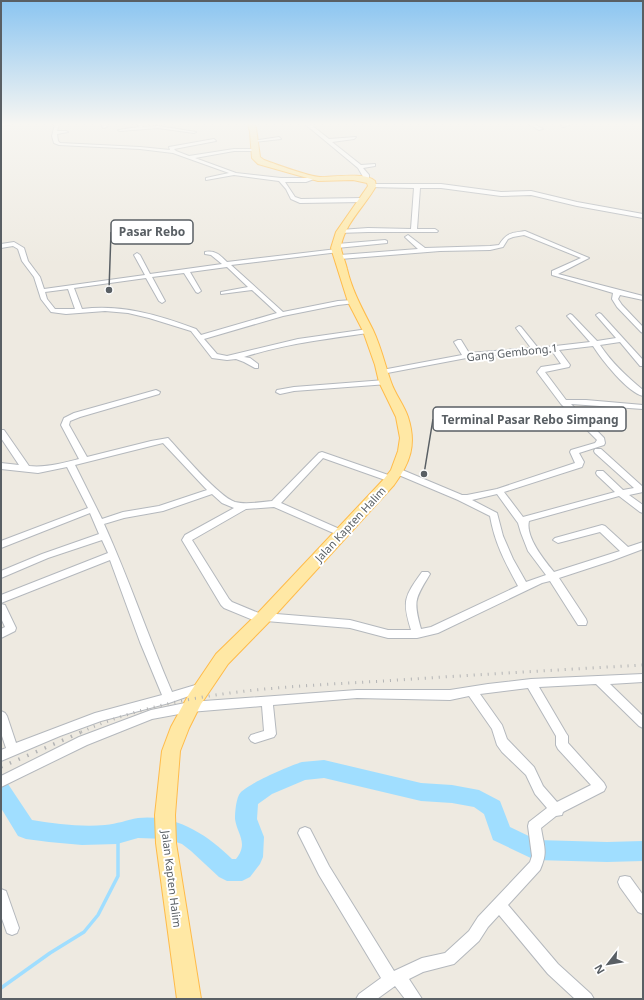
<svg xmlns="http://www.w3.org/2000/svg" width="644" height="1000" font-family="'Noto Sans',sans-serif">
	<rect width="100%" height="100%" fill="#eeeae1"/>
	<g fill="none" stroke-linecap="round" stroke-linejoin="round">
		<path stroke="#a0deff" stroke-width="3.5" d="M1,988L50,953L84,932L98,915L118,876V834"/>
		<path fill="#a0deff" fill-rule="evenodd" d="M324,760L421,783L452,785L479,790L500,801L510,827L537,840L607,842L643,841V861L607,862L535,860L493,840L484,814L474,807L452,803L421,801L324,778L305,780L272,794L258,804L257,819L264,837L263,857L260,864L250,877L242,881H227L219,877L191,851L182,844L167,839L138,838L117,844L82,845L49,842L26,839L18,836L1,808V781L8,784L32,820C56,824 81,827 105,825C117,824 127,820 138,818C175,814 207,834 232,859H236C249,843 237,834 235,819C235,812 236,797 241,792C250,783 289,766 302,762C309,761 317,761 324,760Z"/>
		<g stroke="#b4b8bd" stroke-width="2">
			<g id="minor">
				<path d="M1,124H15L1,126Z"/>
				<path d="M55,124H59L57,131H66L68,132L57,134L58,141L60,143L140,147L170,150L169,147L214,139L216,141L174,149L176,151L189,156L234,149H256V150L254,151H234L195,158L236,173L281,178H306L314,177V179L306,182H285L295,197L301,199L363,198L366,200L363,202L300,203L291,199L286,189L279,181L234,175L206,180V178L229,173L173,153L140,149L59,145L54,143L52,136Z"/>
				<path d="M101,124H105L107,127L103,128Z"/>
				<path d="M137,124H141L143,127L158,126L196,132L194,133L158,128L120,131L118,130L139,127Z"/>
				<path d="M305,124H310L329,139L356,137L354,139L332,142L361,165L375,164V166L363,168L369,175V180H365L358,168Z"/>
				<path d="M529,124H534L543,129L539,130Z"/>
				<path d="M565,124H572L563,127L561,126Z"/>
				<path d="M279,137L281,139L254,142L252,141Z"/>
				<path d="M372,184H441L501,192L531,191L577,202L643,214V218L577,206L531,195L501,196L441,188H420L417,229H435L438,231L437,232H368L338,233L337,232L340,230L368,228L411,229L414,188L370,187L369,186Z"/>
				<path d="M525,231L589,258L558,274L643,296V300L620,295L618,299L622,305L643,327V333L641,332L617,307L612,299L613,293L552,275V271L581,258L524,235L513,237L508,239L503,247L490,250L440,251L340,259L337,257L340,255L418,249L406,238L405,237L408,235L425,248L490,246L499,245C507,232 512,233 525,231Z"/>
				<path d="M385,240L387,241V243L337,248L334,246L337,244Z"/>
				<path d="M14,242L24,248L28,261L40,277L44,289L145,275L134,255L137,253L140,255L150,274L222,264L211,255L205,254V252C215,250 220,255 227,262L337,249L340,251L339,252L231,265L283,312L338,301L353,300L355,301V303L338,305L283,316L204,339L217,354L227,356L298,339L368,329L371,331L368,333C326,339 284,344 244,357L250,358L258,364V368H255L244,362L236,359L227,360L212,358L191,331L149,318L128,313L105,311L66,314L51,312L41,299L34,277L22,261L18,249L13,246L1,248V244ZM227,267L248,287L221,292V294L252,290L277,313L201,335L196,329C159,315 122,304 82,309L74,288L146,278L159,301L162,303L165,301L152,277L184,273L196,292L198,293L201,291L190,272ZM68,289L75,309H55L47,299L45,292Z"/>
				<path d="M599,313L601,314L643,360V366H640L620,342L600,345C612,363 626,376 643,390V396C627,392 602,360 593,346L559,350L570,365L569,367L545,372L566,400H586L643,405V409L571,404L604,438L605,443L604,445L579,453L584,462L582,467L504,492L523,517L615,492L597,475L596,473L597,471H603L623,490L634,488L595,453L594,451L595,449H601L643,487V492L629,495L643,505V513L640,512L619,496L529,521C525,537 545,561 554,572L620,551L600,532L558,543L553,540L555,538L602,525L605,526L628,547L643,542V549L611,561L559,578L586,619L587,622L586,625H578L550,581L542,583L438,633L417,638H388L350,628L266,621L262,623L258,622L224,608L221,605L182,540L185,535L234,508L222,503L212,494L163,511L124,518L104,524C129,579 148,636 172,692L202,683L206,684L208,687L206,690L169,703L101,721L60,736L1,761V750L6,748L1,733V711L5,713L7,716L16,743L95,713L162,695L140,642L110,560L1,603V595L108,553L102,540L48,558L1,578V571L42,554L99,534L90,513L1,548V541L88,508L67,467L38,473L1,469V463L19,465L1,438V430H4L29,466C45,468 63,463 79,459L61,425L64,418L74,413L156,390L160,392L159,394L80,417L70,421L69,425L87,457L151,441L168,438C181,452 219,497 235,502C246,505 261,502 272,501L319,453L322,452L394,477L395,479L394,481H388L323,458L281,503L344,531L346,533L344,535H338L274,507L246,509L192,540L229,599L232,602L261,614L264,613L350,620L388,630H411C402,601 404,597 422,572H428L430,574C415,599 413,600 421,629L431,627L518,586C505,562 495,544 490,516L458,500L394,473L393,471L394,469H400L462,495H467L497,489L575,463L570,452L571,450L595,443L597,440L561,404L537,372L541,367L561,364L552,351L477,356L382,374L378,372L382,370L462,355L454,342L458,340H461L469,353L531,348L516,328L519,326L521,327L538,348L590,342L568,317L567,316L570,314L572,315L597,341L616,338L596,315ZM163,443L207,490L159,506L123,512L102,519L75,465ZM497,494L518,523L521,533L528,551L546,575L526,582L513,559L503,536L497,513L472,500Z"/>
				<path d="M385,380L389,382L388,384L294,391L280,394L276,392L277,390L294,387Z"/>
				<path d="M1,604L5,605L16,628L15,631L1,638V629L5,627L1,618Z"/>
				<path d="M643,674V682L610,684L643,716V728L639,726L596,684L539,687L566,733L568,736V743L604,783L606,787L604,791L563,812L562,815L556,816L541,828C544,847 548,852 540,870L508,905L558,964L591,994L594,999H575L548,974L499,915L488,927L479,941L454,964L423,972L409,979L422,999H405L395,986L377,999H356L359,994L381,978L319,875L298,833L300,829L305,827L310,829L329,866L394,971L422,958L445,953L469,931L478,917L530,862L532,856L528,826L529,822L547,808L535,794L526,775L502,752L497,745L492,729L469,696L450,700L357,698L273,705L276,734L274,737L255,743L251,741L249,738L251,735L264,731L262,706L190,712L152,719L87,745L1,787V776L79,737L151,710L190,702L357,690H450L488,684L531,679ZM528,688L556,736V745L558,749L591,785L557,802L543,786L534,767L507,739L502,725L480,694Z"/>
				<path d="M625,876L630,877L643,895V914L638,912L620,887L618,882L620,877Z"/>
				<path d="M1,889L6,891L19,928L17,933L12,935L7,933L1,916Z"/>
			</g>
		</g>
		<g stroke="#ffbb49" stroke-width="2">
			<path id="primary" d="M248,124H254L256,128L260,157L264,160C278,165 307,176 320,177C334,177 365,172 375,181L376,186C365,206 345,223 341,246C340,250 346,263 347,269C352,291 363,310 373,330C381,347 385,365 391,382C395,394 404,405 408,417C417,445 410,463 394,485L268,623L228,664L201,704L189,728L180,751L175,815L176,843L201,999H177L156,843L155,815L162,751L171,727L189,694L216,654L256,615L384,479L391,470L398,451L400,438L396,417L379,382L375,365L363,331L348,302L331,248L336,232L368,186L367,183L353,180L318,181L258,164L252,158L250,132Z"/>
		</g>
		<use href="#minor" fill="#fff" fill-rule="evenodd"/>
		<use href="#primary" fill="#ffe8a5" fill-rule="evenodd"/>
		<path stroke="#b3b4b5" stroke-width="3" stroke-dasharray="1 6" stroke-linecap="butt" d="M81,732C175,690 283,687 384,681C470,675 557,670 643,665"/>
		<path stroke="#b3b4b5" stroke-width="3.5" stroke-dasharray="1.5 8" stroke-linecap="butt" d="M1,767L84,731"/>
	</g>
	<linearGradient id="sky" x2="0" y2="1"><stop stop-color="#8bc5f1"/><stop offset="0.47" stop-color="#f7f6f2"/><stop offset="1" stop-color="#f7f6f2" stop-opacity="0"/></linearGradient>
	<rect width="644" height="264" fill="url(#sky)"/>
	<g text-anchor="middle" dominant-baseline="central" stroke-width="4" stroke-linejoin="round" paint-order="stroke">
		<g font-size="11" fill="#595f64" stroke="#fff">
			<text transform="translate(512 352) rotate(-6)">Gang Gembong.1</text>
			<text transform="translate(350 524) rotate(-47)">Jalan Kapten Halim</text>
			<text transform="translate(172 879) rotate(83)">Jalan Kapten Halim</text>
		</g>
	</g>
	<path fill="none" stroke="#595f64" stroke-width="1.5" d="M109 290L111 232M424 474L433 419"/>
	<g fill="#595f64" stroke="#fff" stroke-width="1.5">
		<circle cx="109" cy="290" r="4"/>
		<circle cx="424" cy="474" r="4"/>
	</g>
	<g fill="#fff" stroke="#595f64" stroke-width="1.5">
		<rect x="111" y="220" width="82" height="24" rx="4"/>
		<rect x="433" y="407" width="193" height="24" rx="4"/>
	</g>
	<g font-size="12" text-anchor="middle" font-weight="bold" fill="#595f64">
		<text x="152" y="236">Pasar Rebo</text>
		<text x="530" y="424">Terminal Pasar Rebo Simpang</text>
	</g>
	<rect width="644" height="1000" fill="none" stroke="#595f64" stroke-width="4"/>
	<g transform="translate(608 964) rotate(239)" stroke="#ffffff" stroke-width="3" paint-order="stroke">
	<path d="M0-3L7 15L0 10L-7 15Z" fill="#595f64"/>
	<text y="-6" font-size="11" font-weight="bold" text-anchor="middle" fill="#595f64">N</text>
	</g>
</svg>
